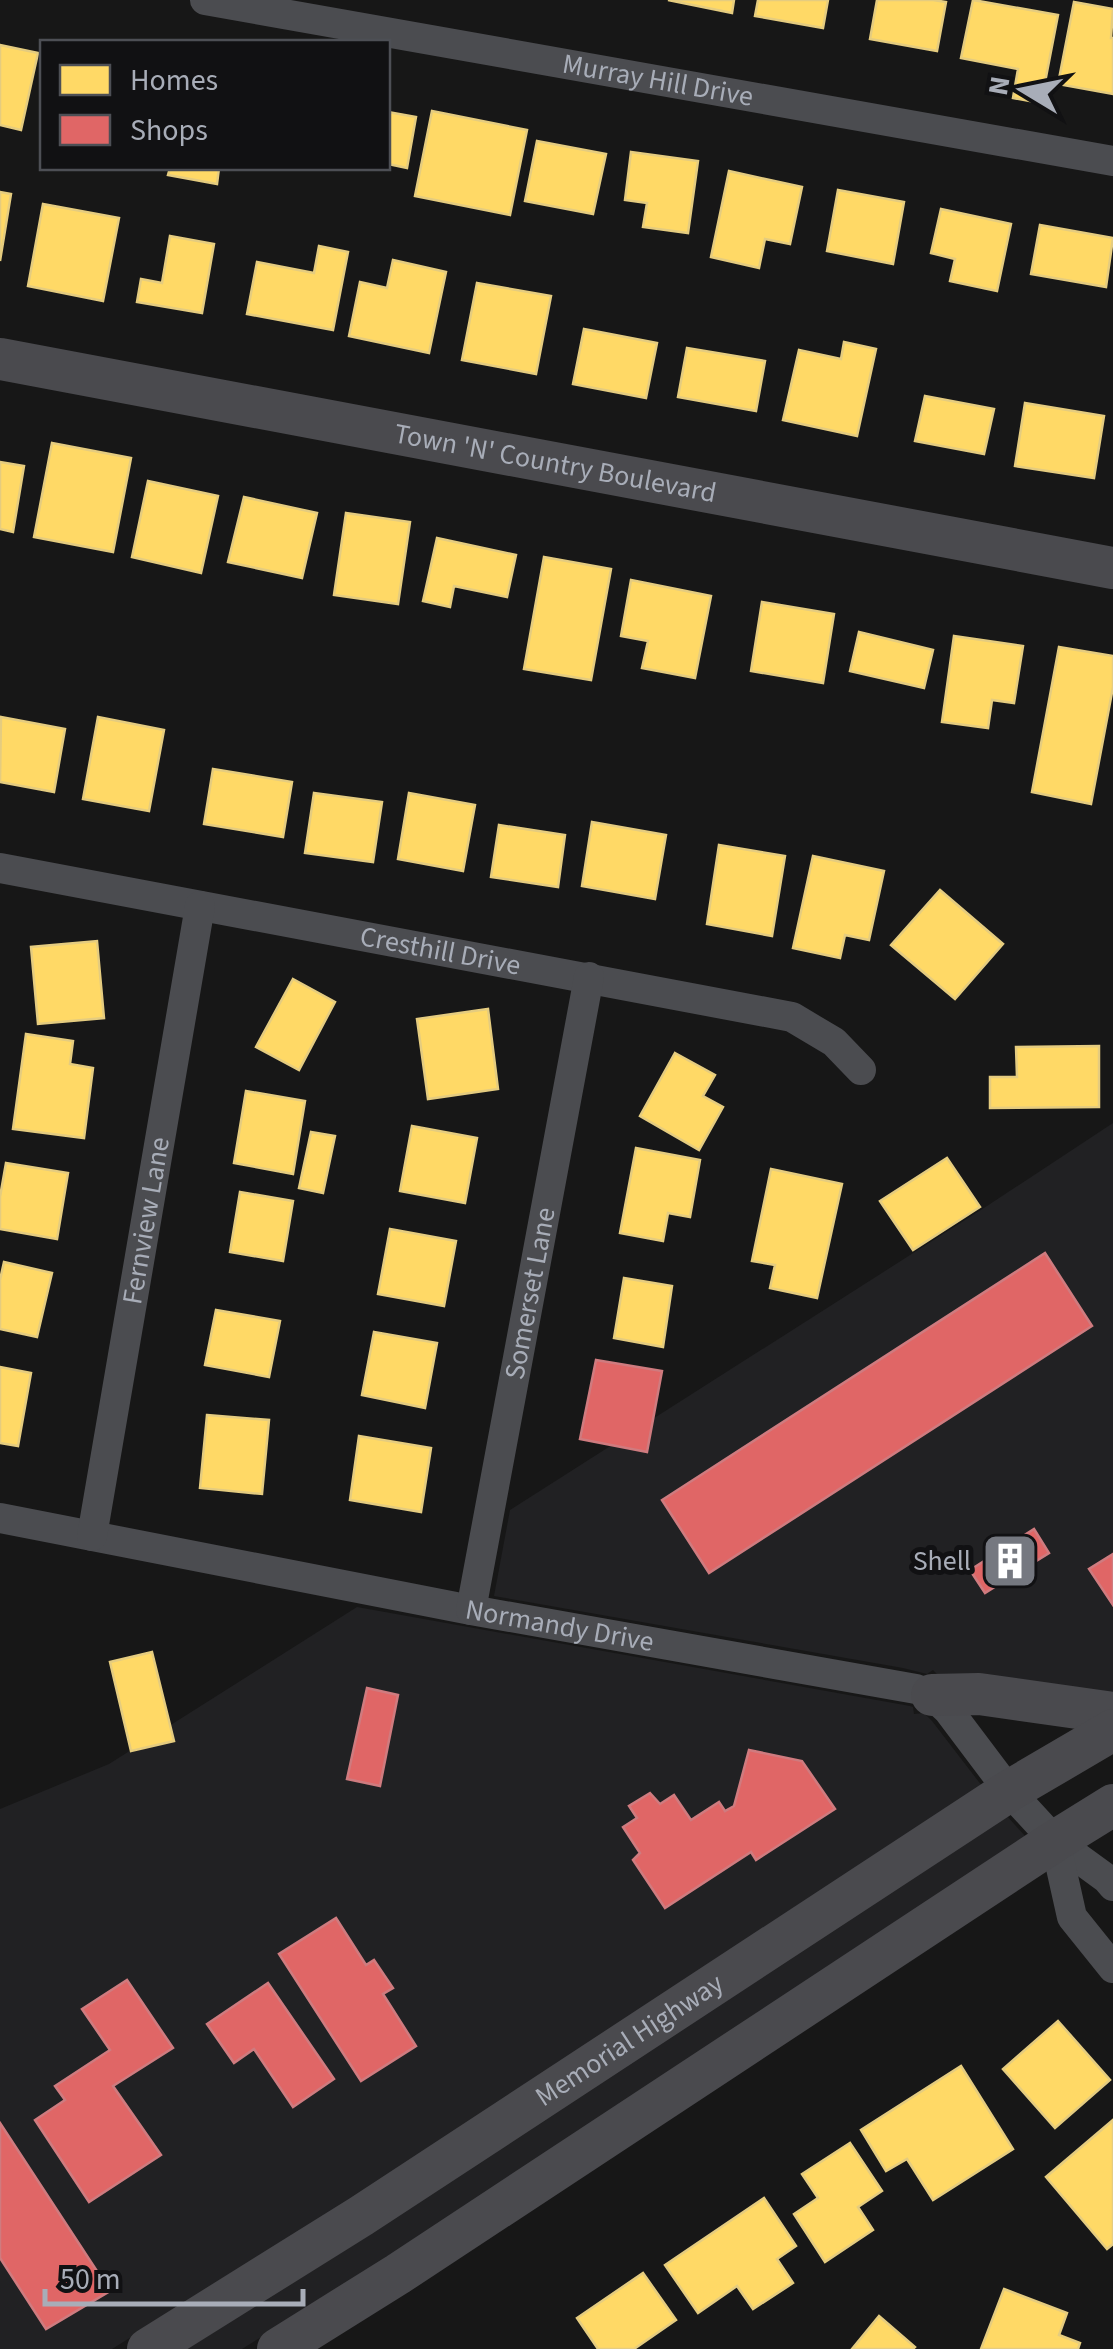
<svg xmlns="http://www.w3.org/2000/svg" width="1113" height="2349" font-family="'Source Sans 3',sans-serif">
	<rect width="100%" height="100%" fill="#171717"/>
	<g fill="#212123">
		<path d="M1113,1123V1695L939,1676L933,1670L927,1674L903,1668L494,1596L510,1510L987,1206Z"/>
		<path d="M357,1607L910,1706L913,1707L914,1714L924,1713L932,1721L982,1786L349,2201L112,2349H0V1809L109,1764Z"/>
		<path d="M1006,1815L1026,1837L386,2259L242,2349H183Z"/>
	</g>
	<g fill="#ffd966" stroke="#e5cc7f" stroke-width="2.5">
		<path d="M668,0H734L732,13Z"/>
		<path d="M758,0H828L823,28L755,16Z"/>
		<path d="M877,0H933L946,2L937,51L870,39Z"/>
		<path d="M973,0L1058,15L1041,103L1013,98L1018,69L961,58Z"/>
		<path d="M1074,2L1113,9L1111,38H1113V94L1058,84Z"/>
		<path d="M0,45L38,53L21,130L0,125Z"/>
		<path d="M432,111L527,130L510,215L415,196Z"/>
		<path d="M388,112L416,117L407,168L388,164Z"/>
		<path d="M537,141L606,154L593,214L525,201Z"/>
		<path d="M631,152L698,161L688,233L643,227L647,203L625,200Z"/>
		<path d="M170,168H219L217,184L168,175Z"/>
		<path d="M729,171L802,187L790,244L765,239L759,268L711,257Z"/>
		<path d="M838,190L904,202L893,264L827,251Z"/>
		<path d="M0,192L11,194L0,261Z"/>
		<path d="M43,204L119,218L103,301L28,286Z"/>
		<path d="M941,209L1011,224L997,291L950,281L955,259L931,253Z"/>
		<path d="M1040,225L1113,238L1106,287L1031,274Z"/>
		<path d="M170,236L214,244L202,313L137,302L141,279L162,283Z"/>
		<path d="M319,246L348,252L333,330L247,314L257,262L314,273Z"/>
		<path d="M393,260L446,272L429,353L349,336L360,282L387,288Z"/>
		<path d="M477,283L551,296L536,374L462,360Z"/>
		<path d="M584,329L657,343L646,398L573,384Z"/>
		<path d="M844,342L876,349L857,436L783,420L799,350L841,359Z"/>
		<path d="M687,348L765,361L756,411L678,397Z"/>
		<path d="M925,396L994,409L984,454L915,441Z"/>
		<path d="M1025,403L1104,416L1094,478L1015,466Z"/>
		<path d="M52,443L131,458L113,552L34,537Z"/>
		<path d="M0,462L24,466L13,532L0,529Z"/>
		<path d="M148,481L218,496L201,573L132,557Z"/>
		<path d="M244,497L317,513L302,578L228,562Z"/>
		<path d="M346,513L410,522L398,604L334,595Z"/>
		<path d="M437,538L516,555L507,597L454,586L450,607L423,601Z"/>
		<path d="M544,557L611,569L591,680L524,669Z"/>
		<path d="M631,580L711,596L695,678L642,668L648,641L621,636Z"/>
		<path d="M762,602L834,614L823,683L751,671Z"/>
		<path d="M859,632L933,650L924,688L850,671Z"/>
		<path d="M954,636L1023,646L1014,703L992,700L988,728L942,722Z"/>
		<path d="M1059,647L1113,656V687L1091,804L1032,792Z"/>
		<path d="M1,717L65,729L54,792L0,782Z"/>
		<path d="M98,717L164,730L149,811L83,799Z"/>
		<path d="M213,769L292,782L283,837L204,824Z"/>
		<path d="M314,793L382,802L373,862L305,853Z"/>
		<path d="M409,793L475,805L463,871L398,859Z"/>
		<path d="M592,822L666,835L655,899L582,886Z"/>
		<path d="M499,825L565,835L558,887L491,877Z"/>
		<path d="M719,845L785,856L772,936L707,924Z"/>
		<path d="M813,856L884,871L869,940L845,935L840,958L793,948Z"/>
		<path d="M940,890L1003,944L955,999L891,945Z"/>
		<path d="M97,941L104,1018L38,1024L31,947Z"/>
		<path d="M293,979L335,1002L299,1070L256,1047Z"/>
		<path d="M488,1009L498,1089L428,1099L417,1019Z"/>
		<path d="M26,1034L73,1041L70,1064L93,1068L84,1138L13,1129Z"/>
		<path d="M1099,1046V1107L990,1108V1077H1017L1016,1047Z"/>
		<path d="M675,1053L715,1075L703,1096L723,1107L699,1150L640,1116Z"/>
		<path d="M246,1091L305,1101L293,1174L234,1163Z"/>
		<path d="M412,1126L477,1138L465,1203L400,1191Z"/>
		<path d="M311,1132L335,1136L323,1193L299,1188Z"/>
		<path d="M636,1148L700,1160L690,1217L668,1213L663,1241L620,1233Z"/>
		<path d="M947,1158L980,1207L913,1250L880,1201Z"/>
		<path d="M6,1163L68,1173L57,1239L0,1229V1197Z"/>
		<path d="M771,1169L842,1184L817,1298L770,1288L775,1265L752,1261Z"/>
		<path d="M240,1192L293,1201L283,1261L230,1252Z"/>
		<path d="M390,1229L456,1241L444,1306L378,1294Z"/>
		<path d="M4,1262L52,1273L37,1337L0,1329V1280Z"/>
		<path d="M624,1278L672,1286L663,1347L614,1338Z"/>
		<path d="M216,1310L280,1321L269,1377L205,1365Z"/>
		<path d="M374,1332L437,1343L425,1408L362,1395Z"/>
		<path d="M0,1367L31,1373L18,1446L0,1443Z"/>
		<path d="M207,1415L269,1420L262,1494L200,1488Z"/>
		<path d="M359,1436L431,1448L421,1512L350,1500Z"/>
		<path d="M152,1652L174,1741L131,1751L110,1662Z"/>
		<path d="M1058,2021L1110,2080L1055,2128L1003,2069Z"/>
		<path d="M961,2066L1013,2149L933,2200L907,2159L886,2171L861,2130Z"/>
		<path d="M1113,2120V2244L1107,2249L1046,2177Z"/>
		<path d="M850,2143L882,2191L858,2207L873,2230L825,2262L794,2214L818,2198L802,2174Z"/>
		<path d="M764,2198L796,2246L777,2259L793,2283L753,2309L737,2286L698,2313L665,2265Z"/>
		<path d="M643,2273L676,2320L634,2349H598L577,2318Z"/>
		<path d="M1004,2289L1067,2313L1059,2335L1080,2343L1078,2349H981Z"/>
		<path d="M879,2316L915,2347L913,2349H852Z"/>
	</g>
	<g fill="#e06666" stroke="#cf7b7f" stroke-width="2.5">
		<path d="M1045,1253L1092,1326L709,1573L662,1500Z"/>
		<path d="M596,1360L662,1371L647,1452L580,1439Z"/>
		<path d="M1034,1529L1049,1553L985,1593L970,1570Z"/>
		<path d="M1113,1554V1605L1089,1569Z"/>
		<path d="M367,1688L398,1695L380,1786L347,1779Z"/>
		<path d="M749,1750L802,1761L835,1809L756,1860L751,1852L665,1908L633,1860L640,1853L623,1827L637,1818L629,1806L650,1793L660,1804L674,1795L691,1820L719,1802L725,1811L734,1806Z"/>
		<path d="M336,1918L366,1965L374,1960L393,1988L383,1994L416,2046L361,2081L279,1954Z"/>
		<path d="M127,1980L173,2048L113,2086L161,2155L89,2202L35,2120L65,2100L55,2086L110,2050L82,2009Z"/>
		<path d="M268,1983L334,2079L293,2107L254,2049L234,2063L207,2024Z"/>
		<path d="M0,2123L110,2291L46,2329L0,2258Z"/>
	</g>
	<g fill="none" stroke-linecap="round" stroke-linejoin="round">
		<g stroke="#4b4c50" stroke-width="30">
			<path id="s1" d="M205,0L1113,161"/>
			<path id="s2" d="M0,868L792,1017L834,1042L861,1070"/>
			<path id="s3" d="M0,1518L471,1610L916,1689L932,1695L948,1710L1009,1791L1055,1841L1107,1879L1113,1886"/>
			<path id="s4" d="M92,1536L200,906"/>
			<path id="s5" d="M471,1610L589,977"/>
			<path d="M1055,1841L1072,1917L1113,1968"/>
		</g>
		<g stroke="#4a4a4e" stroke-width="42">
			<path id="s6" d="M0,359L1113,568"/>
			<path d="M932,1695L979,1694L1113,1713"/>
			<path id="s7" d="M148,2349L361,2216L1009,1791L1113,1730"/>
			<path d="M278,2349L398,2274L1055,1841L1113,1805"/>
		</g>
	</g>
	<defs>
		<g id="building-square" transform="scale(2.875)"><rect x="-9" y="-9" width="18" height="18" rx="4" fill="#757880" stroke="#111113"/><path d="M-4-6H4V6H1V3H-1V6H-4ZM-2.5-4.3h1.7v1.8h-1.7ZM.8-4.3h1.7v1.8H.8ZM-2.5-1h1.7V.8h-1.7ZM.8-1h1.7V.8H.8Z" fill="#fff"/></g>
	</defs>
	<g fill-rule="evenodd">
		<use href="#building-square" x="1010" y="1561"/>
	</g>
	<g text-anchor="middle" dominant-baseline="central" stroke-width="10" stroke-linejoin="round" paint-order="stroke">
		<g font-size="28" fill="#a8adb8" stroke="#111113">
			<text stroke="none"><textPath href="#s1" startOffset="460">Murray Hill Drive</textPath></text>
			<text stroke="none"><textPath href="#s6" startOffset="565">Town 'N' Country Boulevard</textPath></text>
			<text stroke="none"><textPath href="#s2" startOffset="448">Cresthill Drive</textPath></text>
			<text stroke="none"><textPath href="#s4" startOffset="320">Fernview Lane</textPath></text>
			<text stroke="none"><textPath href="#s5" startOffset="322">Somerset Lane</textPath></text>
			<text stroke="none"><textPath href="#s3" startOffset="570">Normandy Drive</textPath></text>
			<text stroke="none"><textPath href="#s7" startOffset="572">Memorial Highway</textPath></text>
		</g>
		<g font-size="28" fill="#a8adb8" stroke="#111113" text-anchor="end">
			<text x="971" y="1561">Shell</text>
		</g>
	</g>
	<rect x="40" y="40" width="350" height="130" fill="#111113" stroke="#4d4f55" stroke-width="2.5"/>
	<rect x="60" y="65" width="50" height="30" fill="#ffd966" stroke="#4d4f55" stroke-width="2.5"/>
	<text x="130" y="90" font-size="30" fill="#a8adb8">Homes</text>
	<rect x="60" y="115" width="50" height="30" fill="#e06666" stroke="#4d4f55" stroke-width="2.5"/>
	<text x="130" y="140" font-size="30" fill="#a8adb8">Shops</text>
	<g transform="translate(1023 90) rotate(280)" stroke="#111113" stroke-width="8" paint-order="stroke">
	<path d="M0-8L18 38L0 25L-18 38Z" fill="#a8adb8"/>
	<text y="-15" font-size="28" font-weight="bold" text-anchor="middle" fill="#a8adb8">N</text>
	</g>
	<path d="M45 2289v15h258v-15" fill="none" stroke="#a8adb8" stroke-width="5"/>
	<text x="60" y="2289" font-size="30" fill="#a8adb8" stroke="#111113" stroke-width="8" paint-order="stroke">50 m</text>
</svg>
